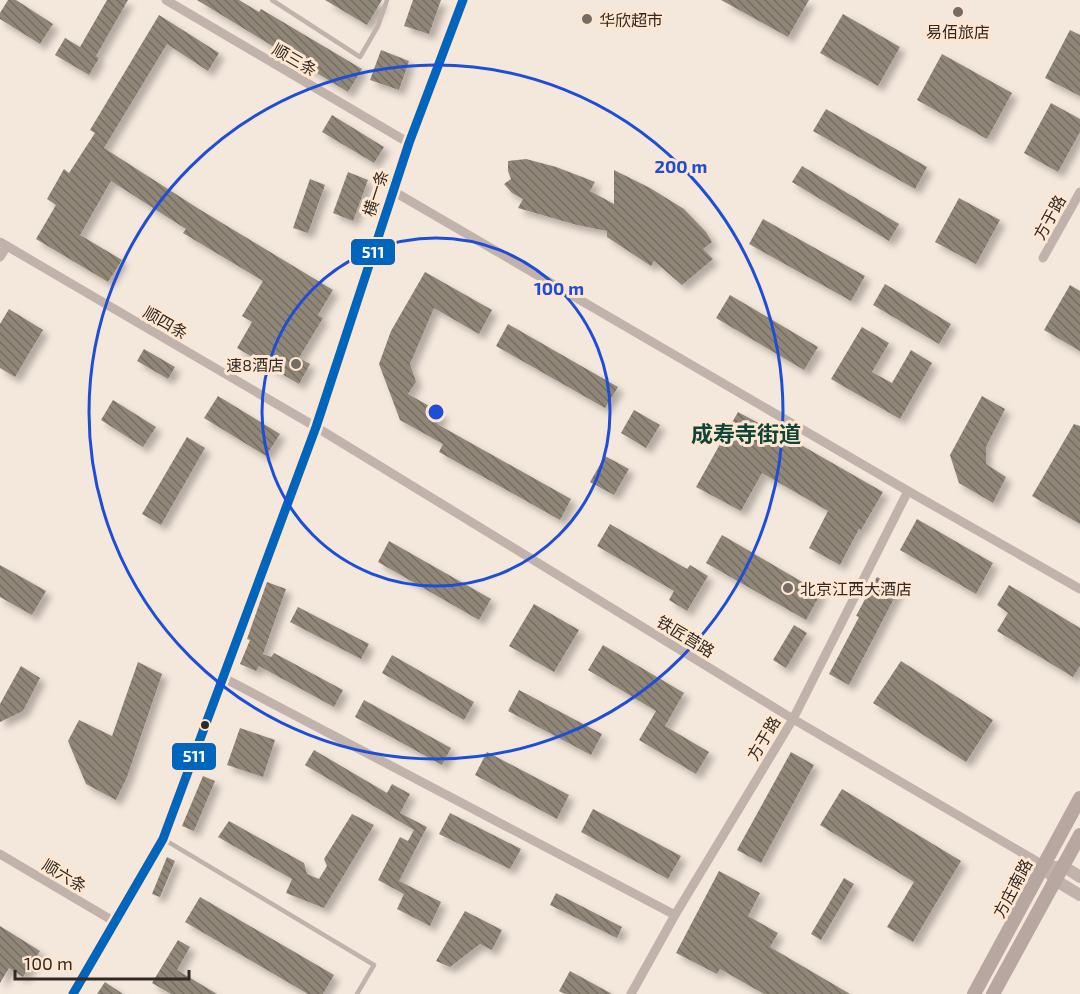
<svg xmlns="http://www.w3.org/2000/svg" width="1080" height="994" font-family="'Exo 2','Noto Sans SC',sans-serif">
	<defs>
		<pattern id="building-back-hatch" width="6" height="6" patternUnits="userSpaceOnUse" patternTransform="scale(1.5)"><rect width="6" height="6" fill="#908779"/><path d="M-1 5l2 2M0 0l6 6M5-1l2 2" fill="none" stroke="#766e63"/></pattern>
		<filter id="shadow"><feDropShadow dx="5.5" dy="5.5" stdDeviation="3" flood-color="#0004"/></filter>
	</defs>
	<rect width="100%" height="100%" fill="#f4e7dc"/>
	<g fill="url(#building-back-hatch)" filter="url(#shadow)">
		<path d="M8,0H16L53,24L40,44L0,19V13Z"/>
		<path d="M107,0H128L96,56L99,58L89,75L55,55L65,38L80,47Z"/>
		<path d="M197,0H239L259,12L261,9L362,69L348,92Z"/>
		<path d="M325,0H382L367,25Z"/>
		<path d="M413,0H441L429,34L404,26Z"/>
		<path d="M721,0H809L788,37Z"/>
		<path d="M843,14L900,47L878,86L820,53Z"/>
		<path d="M159,15L219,53L208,71L167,44L104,148L199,209L333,290L318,315L323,318L299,358L310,364L299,384L237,348L252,322L242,316L263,281L183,233L186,229L111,181L80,235L122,260L108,282L36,239L56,205L47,199L64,169L69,173L95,133L90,130Z"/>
		<path d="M1070,30L1080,35V96L1045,78Z"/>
		<path d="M381,50L409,61L399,90L370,80Z"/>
		<path d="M942,54L1012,93L987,139L917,100Z"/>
		<path d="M1051,103L1080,119V132L1058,172L1024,153Z"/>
		<path d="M826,109L927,167L915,189L813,131Z"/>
		<path d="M332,115L384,147L374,163L322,132Z"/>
		<path d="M526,159L556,167L590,180L595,182L590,191L614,204V170L650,188L684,209L706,232L712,242L703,249L713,259L682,285L654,261L651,266L607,237V231L577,225L518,208L523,199L512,193L504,184L511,179L508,171V161Z"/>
		<path d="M802,166L899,224L889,241L792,182Z"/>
		<path d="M348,172L368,180L353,221L333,213Z"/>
		<path d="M310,179L325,185L308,233L293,228Z"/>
		<path d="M959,198L1000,220L976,264L935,242Z"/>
		<path d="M763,219L865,276L851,301L749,244Z"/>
		<path d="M425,272L492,310L479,334L434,308L410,364L416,382L408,394L443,414L437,424L571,499L560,520L439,452L443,444L400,420L379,364L391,331Z"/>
		<path d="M885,284L951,324L939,344L873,305Z"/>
		<path d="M1070,285L1080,291V351L1044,330Z"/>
		<path d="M730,295L818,347L804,370L716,318Z"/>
		<path d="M9,309L43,330L15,377L0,368V324Z"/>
		<path d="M508,324L618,387L605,408L496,346Z"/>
		<path d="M862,327L889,343L872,372L892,383L911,350L932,363L900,419L831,379Z"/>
		<path d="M144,349L175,367L168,379L137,361Z"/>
		<path d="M218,396L280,434L266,456L204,418Z"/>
		<path d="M982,396L1005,409L986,447V464L1006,477L993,503L959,483L950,455Z"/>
		<path d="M113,400L156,427L143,447L101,420Z"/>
		<path d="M634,410L660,425L646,448L621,433Z"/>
		<path d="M738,412L786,438L787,437L883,492L861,530L859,529L840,565L809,548L828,511L762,473L741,511L696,487Z"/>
		<path d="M1074,424L1080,426V524L1032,496Z"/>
		<path d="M187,437L205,448L161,525L142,514Z"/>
		<path d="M605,456L629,469L614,495L590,482Z"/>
		<path d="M917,519L993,563L976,594L900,550Z"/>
		<path d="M610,524L687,569L690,565L708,576L687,611L669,600L674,591L597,546Z"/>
		<path d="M722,535L821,593L806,620L706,563Z"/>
		<path d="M389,541L491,599L479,620L378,562Z"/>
		<path d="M0,565L46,591L32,615L0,597Z"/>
		<path d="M877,577L899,589L849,685L829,674L859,617L856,616Z"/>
		<path d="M267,582L286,589L263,654L271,657L274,653L343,690L334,707L259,666L256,671L240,664L250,640L247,639Z"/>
		<path d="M1009,585L1080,628V666L1073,677L997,631L1008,613L997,605Z"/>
		<path d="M534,604L579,630L554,672L509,646Z"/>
		<path d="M298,607L369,644L361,659L290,622Z"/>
		<path d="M794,625L807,633L786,668L773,660Z"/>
		<path d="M603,645L684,693L665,726L709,752L696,774L639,740L656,711L588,670Z"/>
		<path d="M392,655L474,702L464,720L382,673Z"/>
		<path d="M901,661L993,720L966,762L873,703Z"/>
		<path d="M138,662L162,674L127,777L116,800L86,784L68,741L79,720L112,736Z"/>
		<path d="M21,666L40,678L23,711L0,722V704Z"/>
		<path d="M519,690L602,734L591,755L508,711Z"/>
		<path d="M364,700L451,748L442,765L355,717Z"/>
		<path d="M240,728L275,740L263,777L227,765Z"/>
		<path d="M314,750L387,793L392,784L410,794L400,813L427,827L399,881L441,902L430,926L397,909L404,894L378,880L400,837L408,841L414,830L305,765Z"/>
		<path d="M487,752L569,795L557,819L475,775Z"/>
		<path d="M791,752L814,765L761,863L737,850Z"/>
		<path d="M203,776L215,781L194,831L182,826Z"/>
		<path d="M842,789L961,861L913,942L887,927L914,882L820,825Z"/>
		<path d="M593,809L681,856L668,879L581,832Z"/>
		<path d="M450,813L521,849L510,869L439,834Z"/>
		<path d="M352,814L374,825L324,908L286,893L292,879L218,837L229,821L304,863L307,874L319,879L327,866L324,859Z"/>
		<path d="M167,857L175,861L160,897L152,894Z"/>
		<path d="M719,871L760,893L748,916L778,933L770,947L850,994H764L720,969L717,974L676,953Z"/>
		<path d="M844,878L854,884L821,940L811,934Z"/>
		<path d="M556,893L622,927L617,938L550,905Z"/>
		<path d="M200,897L334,975L323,994H308L185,922Z"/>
		<path d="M465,911L502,930L492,950L480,944L450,967L436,961Z"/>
		<path d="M0,926L40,951L23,977L9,968L0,983Z"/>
		<path d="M178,940L190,947L177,970L217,994H171L152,983Z"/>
		<path d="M570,971L612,994H565L559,991Z"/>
		<path d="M105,982L123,994H97Z"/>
	</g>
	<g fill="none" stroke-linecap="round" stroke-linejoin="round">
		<g stroke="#c1b2ac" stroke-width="4.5">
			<path d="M272,0L360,57L378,26L387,0"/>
			<path d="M165,840L374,965L357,994"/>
		</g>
		<g stroke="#c1b2ac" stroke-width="9">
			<path d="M166,0L409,143"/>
			<path d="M393,191L908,491L1080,589"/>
			<path d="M0,242L316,427L793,719L1043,865L1063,866"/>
			<path d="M0,257L7,246"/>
			<path d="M1043,258L1080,192"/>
			<path d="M222,677L675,915"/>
			<path d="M0,854L115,922"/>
			<path d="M631,994L675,915L793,719L908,491"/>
		</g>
		<g stroke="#c1b2ac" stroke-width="12">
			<path d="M1043,865L1055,880L1080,895"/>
			<path d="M1063,866L1080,877"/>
			<path d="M73,994L163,839L316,427L409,143L463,0"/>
		</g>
		<g stroke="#b8a6a0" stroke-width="14">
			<path d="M974,994L1080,798"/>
			<path d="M993,994L1080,835"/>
		</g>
		<g stroke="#fee6d1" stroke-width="14">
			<path id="bus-1" d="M73,994L163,839L316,427L409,143L463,0"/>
		</g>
		<use href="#bus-1" stroke="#0065bd" stroke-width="9"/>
	</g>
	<g fill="none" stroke="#1d4ed8" stroke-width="3">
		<circle cx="436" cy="412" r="174"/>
		<circle cx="436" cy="412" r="347"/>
	</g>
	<g fill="#766c63" stroke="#fee6d1" stroke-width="2">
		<circle cx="958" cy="12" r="6"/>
		<circle cx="587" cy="19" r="6"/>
		<circle cx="296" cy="364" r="6"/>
		<circle cx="788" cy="588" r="6"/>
	</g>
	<circle fill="#322922" stroke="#fee6d1" stroke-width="2" cx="205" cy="725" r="5"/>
	<g text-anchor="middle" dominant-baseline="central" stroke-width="6" stroke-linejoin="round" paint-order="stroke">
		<g font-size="16" fill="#322922" stroke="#fee6d1" text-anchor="start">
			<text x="599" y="19">华欣超市</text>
			<text x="958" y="31" text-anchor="middle">易佰旅店</text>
			<text x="284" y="364" text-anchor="end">速8酒店</text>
			<text x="800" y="588">北京江西大酒店</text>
		</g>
		<g font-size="16" fill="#322922" stroke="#fee6d1">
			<text transform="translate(295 59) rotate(30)">顺三条</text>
			<text transform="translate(375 193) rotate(-72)">横一条</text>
			<text transform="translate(1049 217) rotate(-61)">方于路</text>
			<text transform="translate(166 322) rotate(30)">顺四条</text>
			<text transform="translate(686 636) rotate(31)">铁匠营路</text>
			<text transform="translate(763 738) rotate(-59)">方于路</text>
			<text transform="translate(65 875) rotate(31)">顺六条</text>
			<text transform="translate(1012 888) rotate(-62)">方庄南路</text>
		</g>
		<g font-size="22" font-weight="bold" fill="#0d4538" stroke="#fee6d1">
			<text x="746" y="433">成寿寺街道</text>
		</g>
	</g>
	<circle cx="436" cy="412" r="9" fill="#1d4ed8" stroke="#fee6d1" stroke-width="3"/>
	<g font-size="18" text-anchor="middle" font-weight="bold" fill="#1d4ed8" stroke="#fee6d1" stroke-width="6" stroke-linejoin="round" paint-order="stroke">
		<text x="681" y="173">200 m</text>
		<text x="559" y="295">100 m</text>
	</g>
	<g stroke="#fee6d1" stroke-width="2">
		<rect x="350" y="238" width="46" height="28" rx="6" fill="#0065bd"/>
		<rect x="171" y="742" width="46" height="29" rx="6" fill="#0065bd"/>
	</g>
	<g font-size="16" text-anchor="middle" font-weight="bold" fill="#fff">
		<text x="373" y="258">511</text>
		<text x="194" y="762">511</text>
	</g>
	<path d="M15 970v9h174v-9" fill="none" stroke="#322922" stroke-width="3"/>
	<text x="24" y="970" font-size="18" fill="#322922" stroke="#fee6d1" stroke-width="4.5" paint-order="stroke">100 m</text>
</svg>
